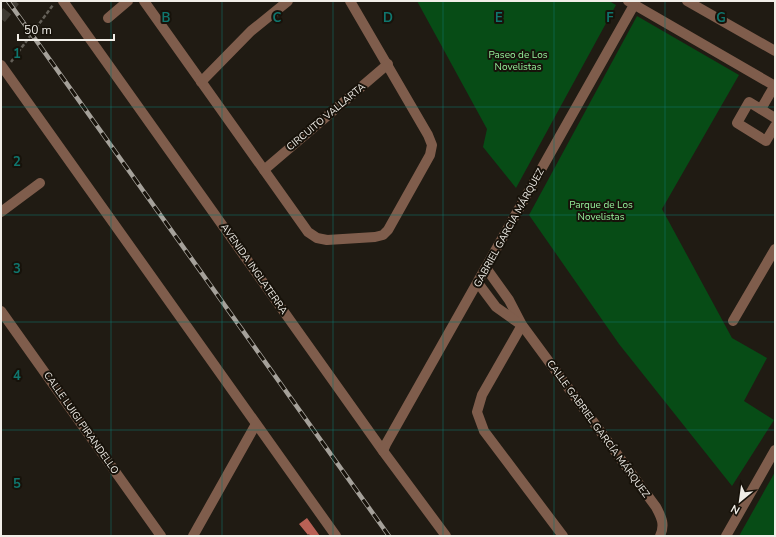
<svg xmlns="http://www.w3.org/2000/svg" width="776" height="537" font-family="'Nunito Sans',sans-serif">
	<rect width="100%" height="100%" fill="#201b13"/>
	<g fill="#074c16">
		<path d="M417,1H609L616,5L516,188L483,147L487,129Z"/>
		<path d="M637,16L739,75L662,209L732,338L767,358L744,401L774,420L732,486L619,344L529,215Z"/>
		<path d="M775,472V536H739Z"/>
	</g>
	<path fill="#b96155" d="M307,518L320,536H310L309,534L308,535L299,524Z"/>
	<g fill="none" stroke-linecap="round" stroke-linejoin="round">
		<path stroke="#3f3b33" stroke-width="10" stroke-dasharray="10 5" stroke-linecap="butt" d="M1,19L15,1"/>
		<path stroke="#646058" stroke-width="2.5" stroke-dasharray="4 2" stroke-linecap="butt" d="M11,62L53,5"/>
		<g stroke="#7f5d4c" stroke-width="10">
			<path d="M63,1L383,451L446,536"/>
			<path d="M144,1L308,232L317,238L327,240L375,237L383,235L388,230L430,155L432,145L428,135L350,1"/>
			<path d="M628,1L775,86"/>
			<path d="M687,1L775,51"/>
			<path d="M108,18L128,1"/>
			<path d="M1,65L336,536"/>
			<path d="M201,82L251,31L288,1"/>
			<path d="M761,109L775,85"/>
			<path d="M775,118L749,102L737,123L766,141L775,126"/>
			<path d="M264,170L388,64"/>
			<path d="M1,212L40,183"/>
			<path d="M486,268L509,300L522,325L656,507C662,518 665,525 660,536"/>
			<path d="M478,283L496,307L520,324"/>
			<path d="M1,311L161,536"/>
			<path d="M733,321L775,249"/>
			<path d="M522,325L482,395L477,412L484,431L563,536"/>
			<path d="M383,451L386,444L634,5"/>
			<path d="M193,536L256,424"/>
			<path d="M726,536L775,450"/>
		</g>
		<g stroke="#a5a19a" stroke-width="4.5">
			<path id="rail" d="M8,1L389,536"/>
		</g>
		<use href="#rail" stroke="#17120a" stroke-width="3" stroke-dasharray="9" stroke-linecap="butt"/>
	</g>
	<path fill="none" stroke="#0f766e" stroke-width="1" stroke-opacity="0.55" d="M111,1V536M222,1V536M333,1V536M443,1V536M554,1V536M665,1V536M1,107H775M1,215H775M1,322H775M1,430H775"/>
	<g text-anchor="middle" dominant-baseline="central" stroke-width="4" stroke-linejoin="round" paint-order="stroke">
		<g font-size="10" fill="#96f29d" stroke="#17120a">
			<text x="518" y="55">Paseo de Los<tspan x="518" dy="12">Novelistas</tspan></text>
			<text x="601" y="205">Parque de Los<tspan x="601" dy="12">Novelistas</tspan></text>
		</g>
		<g font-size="10" fill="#f1eee8" stroke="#17120a">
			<text transform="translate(326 117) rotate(-40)">CIRCUITO VALLARTA</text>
			<text transform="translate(509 228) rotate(-61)">GABRIEL GARCIA MÁRQUEZ</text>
			<text transform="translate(254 269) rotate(55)">AVENIDA INGLATERRA</text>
			<text transform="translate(81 423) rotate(55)">CALLE LUIGI PIRANDELLO</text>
			<text transform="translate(598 429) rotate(54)">CALLE GABRIEL GARCÍA MÁRQUEZ</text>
		</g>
	</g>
	<g font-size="13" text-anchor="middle" font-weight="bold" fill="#0f766e" stroke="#17120a" stroke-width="4" stroke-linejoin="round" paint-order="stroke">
		<text x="166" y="22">B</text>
		<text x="277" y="22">C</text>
		<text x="388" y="22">D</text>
		<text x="499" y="22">E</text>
		<text x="610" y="22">F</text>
		<text x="721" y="22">G</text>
		<text x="17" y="58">1</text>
		<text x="17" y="166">2</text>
		<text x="17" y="273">3</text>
		<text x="17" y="380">4</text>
		<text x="17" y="488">5</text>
	</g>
	<rect width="776" height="537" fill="none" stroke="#f1eee8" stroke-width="4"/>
	<g transform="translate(740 501) rotate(209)" stroke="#17120a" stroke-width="3" paint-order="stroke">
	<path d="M0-3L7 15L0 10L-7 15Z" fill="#f1eee8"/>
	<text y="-6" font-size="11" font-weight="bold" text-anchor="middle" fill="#f1eee8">N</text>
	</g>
	<path d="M18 34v6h96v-6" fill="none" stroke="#f1eee8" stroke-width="2"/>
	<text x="24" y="34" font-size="12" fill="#f1eee8" stroke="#17120a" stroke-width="3" paint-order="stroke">50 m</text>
</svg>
